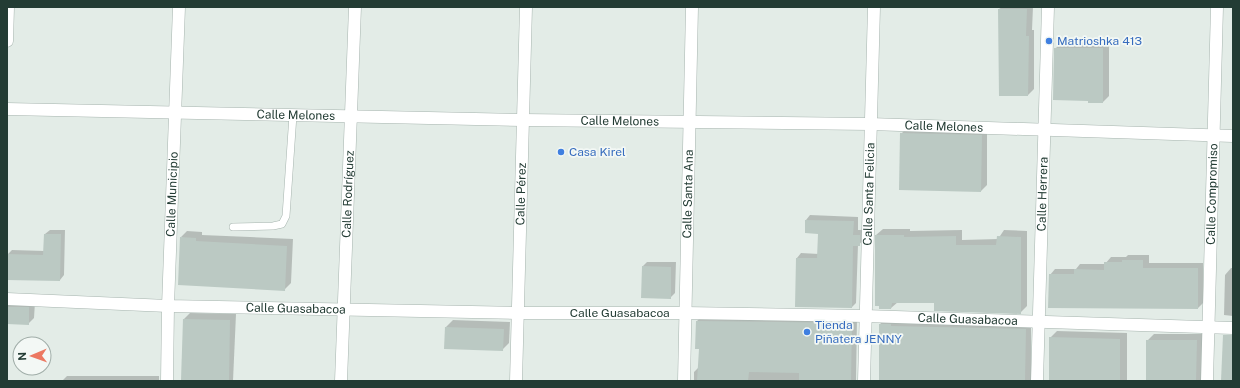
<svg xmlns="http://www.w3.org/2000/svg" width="1240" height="388" font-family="'Public Sans',sans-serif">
	<rect width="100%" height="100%" fill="#e3ece7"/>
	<g fill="#0003">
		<path d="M1002,7H1033L1032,30H1034V89L1028,95L999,9Z"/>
		<path d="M1109,42V96L1103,102L1089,100L1055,49L1061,43Z"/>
		<path d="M907,128L987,129V185L981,191L901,134Z"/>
		<path d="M810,215L858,217V230H865L864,240L858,245L856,303L852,307L797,258L801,253L819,254V233L806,220Z"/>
		<path d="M883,229H910V231L962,230V240L998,239L1004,230L1027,231V306L1020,313L935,302H898L891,308L876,235Z"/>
		<path d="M50,230H65L64,275L60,280L7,279V255L12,250L45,251V234Z"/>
		<path d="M187,231L202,232V235L293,239L291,283L284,290L181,237Z"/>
		<path d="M1128,255H1149V263H1203V303L1198,308L1050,275L1055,269H1076L1080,264H1105L1111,257H1126Z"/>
		<path d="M647,262H676L675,293L670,298L643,266Z"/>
		<path d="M1231,268H1233V316L1224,315L1225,275Z"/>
		<path d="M35,302L34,318L28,324L7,323V304Z"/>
		<path d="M190,313L236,314L233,381H182L184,319Z"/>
		<path d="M702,316L857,318L856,381H694V372L699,367L700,348L697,321Z"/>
		<path d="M886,319L1031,323V381H880V324Z"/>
		<path d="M453,320L510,322L509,343L502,350L446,327Z"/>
		<path d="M1057,331L1127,333V381H1050V338Z"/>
		<path d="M1154,334H1203V381H1146L1147,341Z"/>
		<path d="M67,376H159V381H62Z"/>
	</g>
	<g fill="#bbc9c3">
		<path d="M998,9H1027L1026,36H1029L1028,96H999Z"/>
		<path d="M1054,48H1103V103H1088V101L1053,100Z"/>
		<path d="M900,133L982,135L981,192L899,190Z"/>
		<path d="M805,220L854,221L853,235H860V246H853L852,308L795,307L796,258H817L818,234L805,233Z"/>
		<path d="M44,234H61L60,281L7,280V254L43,255Z"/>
		<path d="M875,235H904V237L956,236V245H996L997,236L1021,237V314L934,311V303H892L891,309H879V306H875Z"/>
		<path d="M180,237L196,238V241L287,246L285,291L178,285Z"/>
		<path d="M1122,260H1143V268H1198V309L1048,308L1049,274H1074V269L1104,270V262H1122Z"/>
		<path d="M642,266L671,267V299L641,298Z"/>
		<path d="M7,307H29V325L7,324Z"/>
		<path d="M183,319L230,320L229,381L181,380Z"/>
		<path d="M696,321L852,323L851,381H799V373L749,372L748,381H697L699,349H695Z"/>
		<path d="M879,324H891V326L1026,329L1025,381H879Z"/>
		<path d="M445,327L504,329L503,351L444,349Z"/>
		<path d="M1223,335H1233V381H1221Z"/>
		<path d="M1049,337L1120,339V381H1049Z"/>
		<path d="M1146,340H1197L1196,381H1146Z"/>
	</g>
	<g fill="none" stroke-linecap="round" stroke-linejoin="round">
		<g stroke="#a6b4ae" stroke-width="8">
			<path id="lane" d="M233,227L273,226L282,224L286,216L293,115"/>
		</g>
		<g stroke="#a6b4ae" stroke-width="13">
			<g id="street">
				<path d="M7,41L8,7"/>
				<path id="s1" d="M7,109L523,120L870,124L1233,136"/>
				<path id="s2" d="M7,299L168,306L518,313H685L865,316L1233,328"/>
				<path id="s3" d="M167,381L168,306L179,7"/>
				<path id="s4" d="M341,381L355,7"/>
				<path id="s5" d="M516,381L526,7"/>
				<path id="s6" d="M684,381L692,7"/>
				<path id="s7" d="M864,381L874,7"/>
				<path id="s8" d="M1037,381L1048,7"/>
				<path id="s9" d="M1207,381L1217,7"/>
			</g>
		</g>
		<use href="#lane" stroke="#fff" stroke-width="7"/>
		<use href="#street" stroke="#fff" stroke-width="12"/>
	</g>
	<g fill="#3f7fe0" stroke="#f3f8f5" stroke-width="1.5">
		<circle cx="1049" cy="41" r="4"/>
		<circle cx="561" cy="152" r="4"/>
		<circle cx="807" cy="332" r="4"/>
	</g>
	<g text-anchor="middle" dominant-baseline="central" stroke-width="3.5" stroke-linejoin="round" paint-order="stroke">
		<g font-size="12" fill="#366cbe" stroke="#f3f8f5" text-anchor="start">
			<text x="1057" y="41">Matrioshka 413</text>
			<text x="569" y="152">Casa Kirel</text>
			<text x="815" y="325">Tienda<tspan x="815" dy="14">Piñatera JENNY</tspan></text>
		</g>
		<g font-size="12" fill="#233c34" stroke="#f3f8f5">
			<text stroke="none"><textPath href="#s1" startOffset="289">Calle Melones</textPath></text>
			<text stroke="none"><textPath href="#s1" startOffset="613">Calle Melones</textPath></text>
			<text stroke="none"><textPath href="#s1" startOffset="937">Calle Melones</textPath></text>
			<text stroke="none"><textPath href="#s3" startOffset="187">Calle Municipio</textPath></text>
			<text stroke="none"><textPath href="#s4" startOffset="187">Calle Rodríguez</textPath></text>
			<text stroke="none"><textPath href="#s5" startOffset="187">Calle Pérez</textPath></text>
			<text stroke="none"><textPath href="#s6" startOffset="187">Calle Santa Ana</textPath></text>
			<text stroke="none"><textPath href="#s7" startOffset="187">Calle Santa Felicia</textPath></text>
			<text stroke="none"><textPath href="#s8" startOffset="187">Calle Herrera</textPath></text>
			<text stroke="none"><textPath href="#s9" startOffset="187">Calle Compromiso</textPath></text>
			<text stroke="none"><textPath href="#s2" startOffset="289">Calle Guasabacoa</textPath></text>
			<text stroke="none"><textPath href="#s2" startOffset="613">Calle Guasabacoa</textPath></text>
			<text stroke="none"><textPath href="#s2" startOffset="961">Calle Guasabacoa</textPath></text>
		</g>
	</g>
	<rect width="1240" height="388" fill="none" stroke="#233c34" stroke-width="16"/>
	<g transform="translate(32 356) rotate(268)"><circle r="19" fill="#f3f8f5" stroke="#a0ada8"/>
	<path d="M0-3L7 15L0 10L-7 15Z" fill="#ec7861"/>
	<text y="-6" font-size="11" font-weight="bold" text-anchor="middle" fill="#233c34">N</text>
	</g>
</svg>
